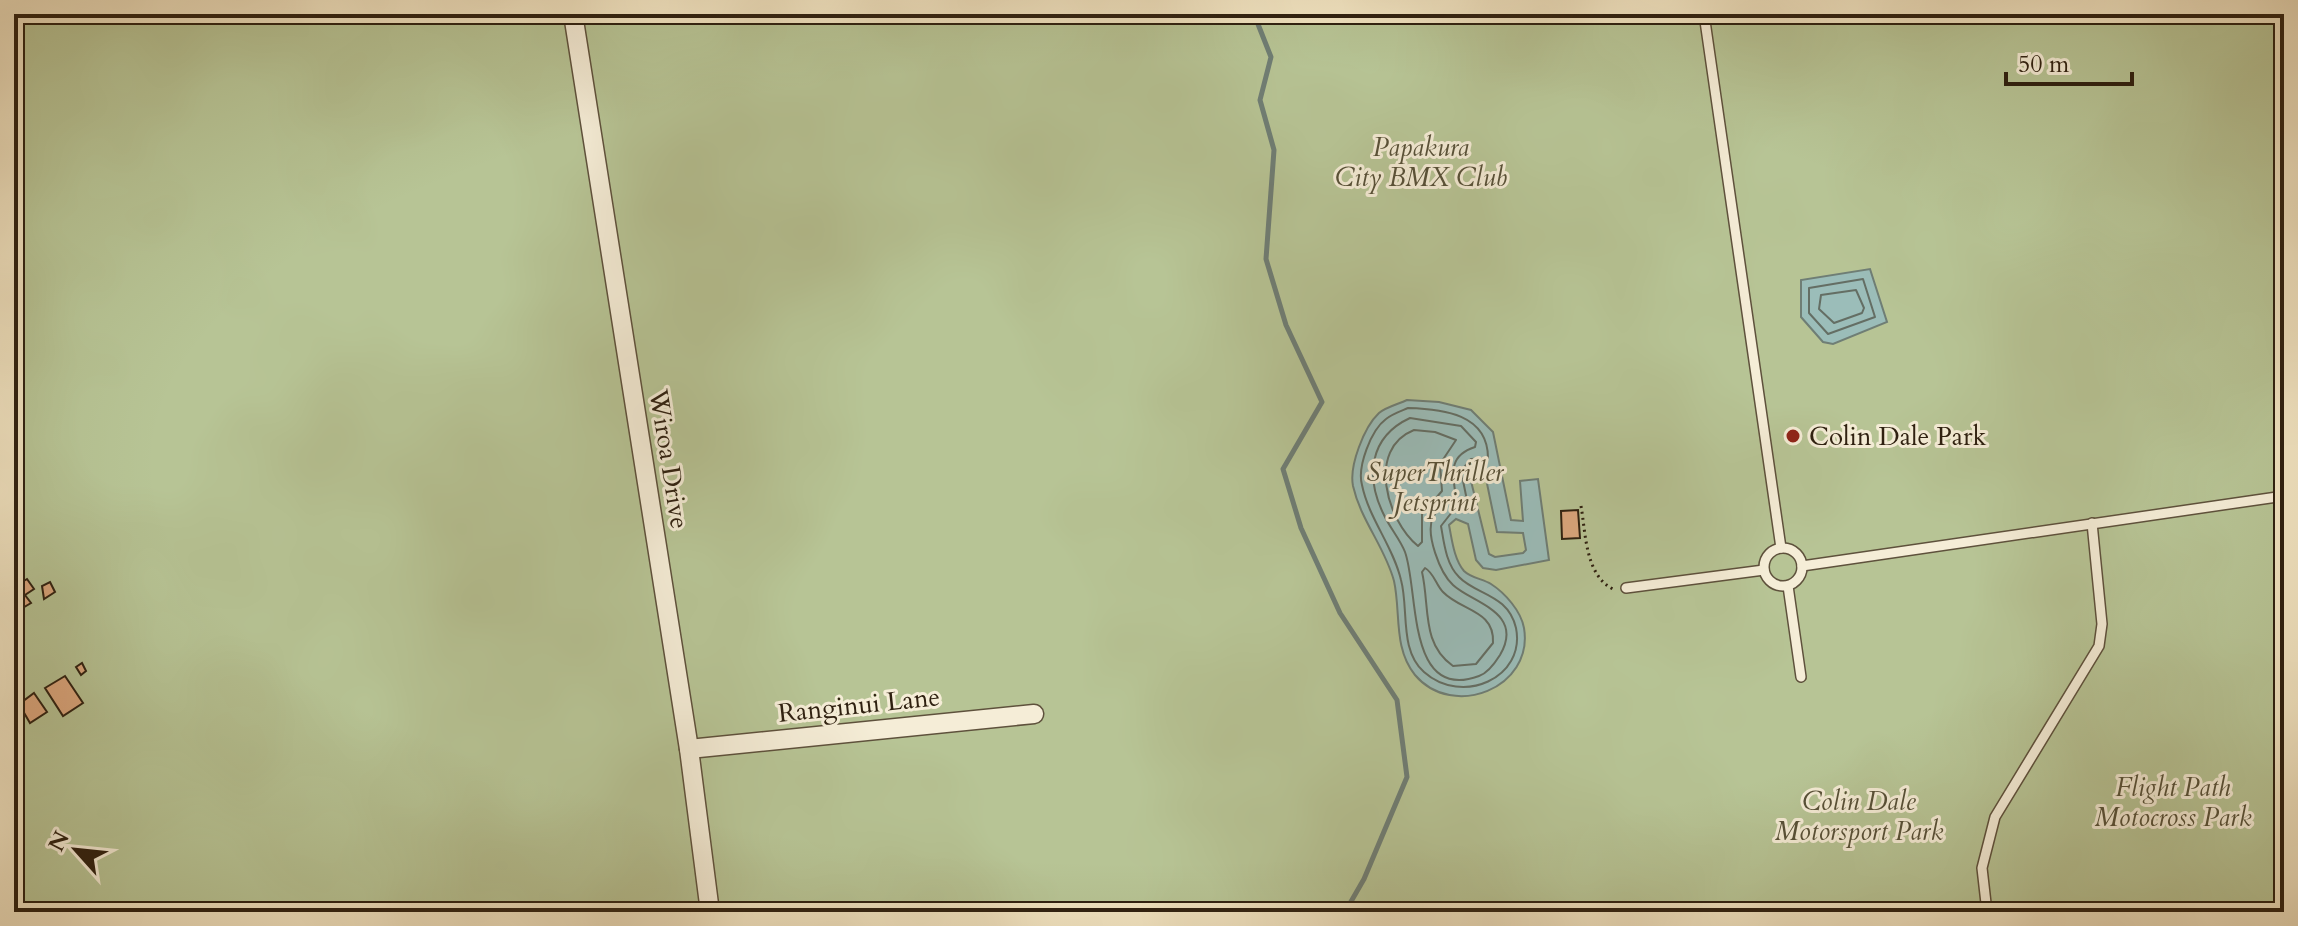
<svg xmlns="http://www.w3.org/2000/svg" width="2298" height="926" font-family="Cardo,serif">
	<rect width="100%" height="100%" fill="#f0e3c1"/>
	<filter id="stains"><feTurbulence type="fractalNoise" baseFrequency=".0025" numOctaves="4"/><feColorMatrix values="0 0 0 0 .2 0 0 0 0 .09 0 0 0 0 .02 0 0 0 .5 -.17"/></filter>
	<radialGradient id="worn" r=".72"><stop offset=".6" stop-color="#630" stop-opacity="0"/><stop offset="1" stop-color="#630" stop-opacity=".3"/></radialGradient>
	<rect fill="#b7c495" stroke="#727252" stroke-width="2" x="14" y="14" width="2270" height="898"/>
	<g fill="#9bbdb9" stroke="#6f7e75" stroke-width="2" fill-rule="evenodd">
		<path d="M1870,269L1887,322L1833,344L1823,342L1801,317V280Z"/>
		<path d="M1407,400L1439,402L1471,410L1493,432L1511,520L1523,521L1520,481L1538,479L1549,560L1496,570L1483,568L1476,560L1468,524L1456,519L1449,525C1452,540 1454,559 1464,571C1471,578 1483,579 1491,584C1505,593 1521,611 1524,628C1534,688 1453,720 1415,675C1393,648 1401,612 1394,581C1385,547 1361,521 1353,486C1349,466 1364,427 1379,413C1386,407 1399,404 1407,400ZM1475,466L1484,469L1497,532L1523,533L1526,550L1523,553L1495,557L1489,554L1469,473Z"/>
	</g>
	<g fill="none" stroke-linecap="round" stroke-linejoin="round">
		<g stroke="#646e64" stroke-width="2">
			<path d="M1863,279L1875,317L1828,334L1809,313V288Z"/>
			<path d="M1856,290L1864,308L1862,313L1834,323L1819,309L1821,295Z"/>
			<path d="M1408,408C1443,409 1488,414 1488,458L1471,459L1461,471L1469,510L1452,512L1441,526C1444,543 1446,564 1459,577C1476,595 1508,594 1516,628C1526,678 1462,706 1424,672C1399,650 1409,609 1401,580C1393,546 1369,519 1362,485C1357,467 1371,430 1386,419C1392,414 1401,411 1408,408Z"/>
			<path d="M1410,418L1461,426L1476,442L1475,447C1447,456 1453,475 1456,498C1448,503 1438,507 1433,517C1425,534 1440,573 1453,585C1472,603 1525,612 1500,655C1495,663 1488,673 1479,676C1406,703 1419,590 1405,552C1400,539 1390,528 1384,515C1365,477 1369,437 1410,418Z"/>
			<path d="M1414,430L1435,432L1456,440L1440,464L1442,491L1422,514V542L1418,546C1387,521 1366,449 1414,430Z"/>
			<path d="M1425,568C1434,573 1436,585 1443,592C1461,611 1495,610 1493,643L1476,664L1453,666C1421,644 1430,606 1422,572Z"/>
		</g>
		<path stroke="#6f7e75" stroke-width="5" d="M1254,14L1271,57L1260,100L1274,150L1266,259L1286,325L1322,402L1283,469L1301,528L1340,613L1397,700L1407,777L1364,879L1345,912"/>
	</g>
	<g fill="#dda87f" stroke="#2e2010" stroke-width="2">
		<path d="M1578,510L1580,538L1562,539L1561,511Z"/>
		<path d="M27,579L34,589L25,595L31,603L14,613V587Z"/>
		<path d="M50,582L55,592L44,599L42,586Z"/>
		<path d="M82,663L86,671L81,675L76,667Z"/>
		<path d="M65,676L83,703L63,716L45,688Z"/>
		<path d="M34,693L47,712L30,723L23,711L19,714L14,708Z"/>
		<rect x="53" y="907" width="50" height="5"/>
	</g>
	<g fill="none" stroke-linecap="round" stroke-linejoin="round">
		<g stroke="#5e513c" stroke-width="12">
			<g id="lane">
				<path d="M1704,14L1781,548"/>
				<circle cx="1783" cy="567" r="19"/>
				<path d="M1802,566L2284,496"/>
				<path d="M1788,586L1801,677"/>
				<path d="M1626,588L1764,570"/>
				<path d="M1987,912L1982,868L1995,817L2099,646L2102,624L2092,523"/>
			</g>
		</g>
		<g stroke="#5e513c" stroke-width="21">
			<g id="street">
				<path d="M573,14L689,749L710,912"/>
				<path d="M689,749L1034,714"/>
			</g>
		</g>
		<g stroke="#2e2010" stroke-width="3" stroke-dasharray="2 4" stroke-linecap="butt">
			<path d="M1581,506C1586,534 1585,577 1615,590"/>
			<path d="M14,775L20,786L21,912"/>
		</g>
		<use href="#lane" stroke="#f5edd7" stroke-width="9"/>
		<use href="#street" stroke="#f5edd7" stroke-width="18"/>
	</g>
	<circle fill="#8f2418" stroke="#f5edd7" stroke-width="3" cx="1793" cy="436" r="8"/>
	<g text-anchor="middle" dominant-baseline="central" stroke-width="6" stroke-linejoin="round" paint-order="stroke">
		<g font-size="26" font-style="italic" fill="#575138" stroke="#f5edd7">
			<text x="1421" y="147">Papakura<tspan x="1421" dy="30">City BMX Club</tspan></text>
			<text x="1435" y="472">SuperThriller<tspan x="1435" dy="30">Jetsprint</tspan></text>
			<text x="2173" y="787">Flight Path<tspan x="2173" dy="30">Motocross Park</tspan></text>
			<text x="1859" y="801">Colin Dale<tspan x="1859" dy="30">Motorsport Park</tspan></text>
		</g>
		<g font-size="26" fill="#2e2010" stroke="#f5edd7" text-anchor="start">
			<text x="1809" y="436">Colin Dale Park</text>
		</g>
		<g font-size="26" fill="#2e2010" stroke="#f5edd7">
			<text transform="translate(669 459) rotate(81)">Wiroa Drive</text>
			<text transform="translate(859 705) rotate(-6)">Ranginui Lane</text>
		</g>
	</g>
	<rect width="2298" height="926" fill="none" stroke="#f0e3c1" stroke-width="48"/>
	<rect x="16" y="16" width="2266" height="894" fill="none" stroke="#2e2010" stroke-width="4"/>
	<rect x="24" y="24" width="2250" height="878" fill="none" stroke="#2e2010" stroke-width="2"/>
	<g transform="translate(76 850) rotate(297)" stroke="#f5edd7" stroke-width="6" paint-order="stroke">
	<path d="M0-6L14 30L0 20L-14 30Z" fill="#2e2010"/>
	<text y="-12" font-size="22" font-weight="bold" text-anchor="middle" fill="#2e2010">N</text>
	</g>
	<path d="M2006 72v12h126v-12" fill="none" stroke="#2e2010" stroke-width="4"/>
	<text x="2018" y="72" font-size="24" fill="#2e2010" stroke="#f5edd7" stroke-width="6" paint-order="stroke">50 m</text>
	<rect width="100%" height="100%" filter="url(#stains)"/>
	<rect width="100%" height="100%" fill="url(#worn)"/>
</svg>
